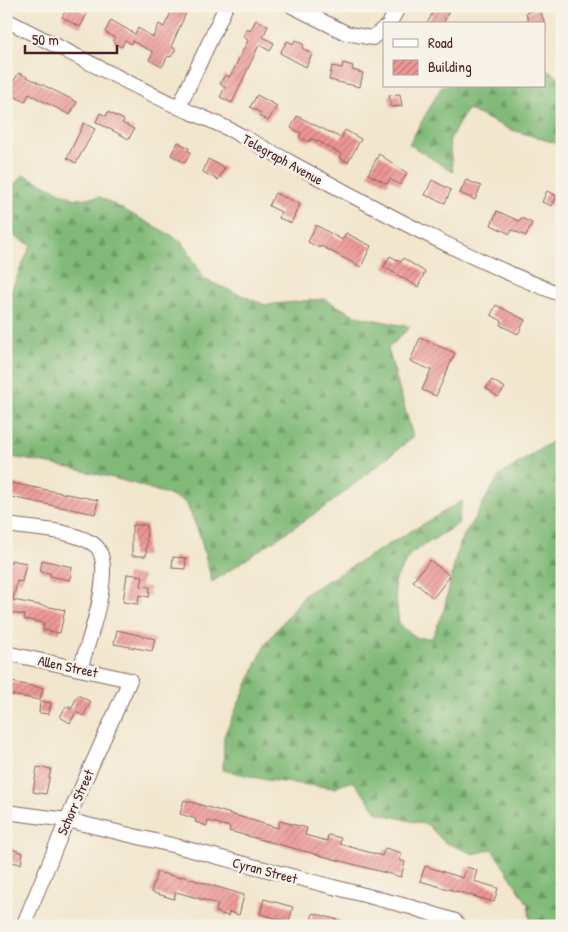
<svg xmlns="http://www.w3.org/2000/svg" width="568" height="932" font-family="'Patrick Hand',sans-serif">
	<defs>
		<pattern id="forest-firs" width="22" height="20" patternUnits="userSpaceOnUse" patternTransform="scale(1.25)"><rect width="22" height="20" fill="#81ba78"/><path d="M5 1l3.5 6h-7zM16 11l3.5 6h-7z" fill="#6c9763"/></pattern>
		<pattern id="building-hatch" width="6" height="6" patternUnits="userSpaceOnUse" patternTransform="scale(1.25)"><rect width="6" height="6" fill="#ed9695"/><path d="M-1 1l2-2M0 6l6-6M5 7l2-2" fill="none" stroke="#c27a7a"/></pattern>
	</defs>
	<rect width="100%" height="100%" fill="#f7f3e8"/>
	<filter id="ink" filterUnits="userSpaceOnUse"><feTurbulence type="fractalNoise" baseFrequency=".02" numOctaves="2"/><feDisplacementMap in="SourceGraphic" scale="10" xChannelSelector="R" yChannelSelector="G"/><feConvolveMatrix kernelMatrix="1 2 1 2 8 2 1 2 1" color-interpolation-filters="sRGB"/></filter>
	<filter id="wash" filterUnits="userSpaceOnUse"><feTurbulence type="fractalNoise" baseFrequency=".0096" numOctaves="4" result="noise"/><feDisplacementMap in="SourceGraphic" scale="20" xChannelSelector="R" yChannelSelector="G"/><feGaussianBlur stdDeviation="1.12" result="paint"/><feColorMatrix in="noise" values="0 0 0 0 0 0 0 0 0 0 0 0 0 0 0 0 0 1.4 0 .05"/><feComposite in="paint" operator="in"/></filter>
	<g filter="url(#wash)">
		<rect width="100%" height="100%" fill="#f2e6cd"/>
		<g fill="url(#forest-firs)" stroke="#666c52">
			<path d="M544,67L562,80V145L509,129L467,109L449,141L453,172L409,144L442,86H544Z"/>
			<path d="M24,175L75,199L100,197L182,241L205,280L265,305L324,299L356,316L410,327L388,349L413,437L332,502L212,582L200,536L186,502C128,478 68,467 6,456V302L31,245L6,232V191Z"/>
			<path d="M562,435V926H531L528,904L492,849L474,854L444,842L428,825L378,813L353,781L334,788L267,780L223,770L224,736L265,645L305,594L462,501L458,524L410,554L394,582L399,624L417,638H432L444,610L459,544L499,476Z"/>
		</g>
		<g id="blocks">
			<g fill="url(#building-hatch)">
				<path d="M68,6H74L87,14L80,27L62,17Z"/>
				<path d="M174,6H189L171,47L176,49L171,57L168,56L162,67L149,60L153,52L132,41L131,44L125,40L122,47L113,42L115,38L105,32L111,20L135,34L138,28L153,37L159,24L164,27Z"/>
				<path d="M436,6H451L443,24H427Z"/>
				<path d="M539,8L545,24H529L526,13Z"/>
				<path d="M256,20L268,26L263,37L274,43L270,51L259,45L232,103L220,97L225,87L220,84L225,75L229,77L233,71L248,40L243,37L247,29L250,31Z"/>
				<path d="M295,40L304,45L302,48L312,54L306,67L280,53L287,41L293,44Z"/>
				<path d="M343,63L353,66L352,70L363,73L360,87L329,80L332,66L342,68Z"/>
				<path d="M19,73L77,102L70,115L33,96L29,94L25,102L6,92Z"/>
				<path d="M400,94L402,106L391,107L389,95Z"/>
				<path d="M257,95L277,106L268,121L259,116L261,113L250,107Z"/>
				<path d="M108,112L124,120L122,123L134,129L129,139L96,122L100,113L106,116Z"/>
				<path d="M297,116L341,138L345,130L361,139L348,162L339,158L341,154L316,140L310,139L309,142L299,137L301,133L291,128Z"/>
				<path d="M84,123L95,129L76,163L67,158Z"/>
				<path d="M178,142L189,148L188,151L191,152L185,163L171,155Z"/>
				<path d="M379,154L407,173L400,185L390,179L387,184L368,174Z"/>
				<path d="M208,159L225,168L218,180L203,172Z"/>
				<path d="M432,180L451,190L445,203L425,195Z"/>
				<path d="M466,180L481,186L475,200L460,193Z"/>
				<path d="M547,191L557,196L552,206L542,202Z"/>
				<path d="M275,193L300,204L291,223L279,218L281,212L269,206Z"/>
				<path d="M497,211L519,221L521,218L532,223L526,236L512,230L510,234L491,225Z"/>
				<path d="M316,225L342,240L346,233L371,246L361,267L321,246L320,248L308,242Z"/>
				<path d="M390,256L401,262L403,258L425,272L418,287L384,267Z"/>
				<path d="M496,305L525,320L518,334L500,325L502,321L491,315Z"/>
				<path d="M420,338L455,353L436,396L422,390L431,370L410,361Z"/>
				<path d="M492,380L505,388L498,397L486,388Z"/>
				<path d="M6,482L98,500L95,514L6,496Z"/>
				<path d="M134,525H147L146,556H132V526Z"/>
				<path d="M173,557L186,558L185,569L172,568Z"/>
				<path d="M11,560L26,563L22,582L17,581L13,600L65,610L60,633L43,630L44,623L24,619L25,615L6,612L9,573H6V562L11,563Z"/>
				<path d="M42,560L72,567L70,580L50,576V573L40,572Z"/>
				<path d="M430,560L450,576L433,598L413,581Z"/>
				<path d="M127,574L143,576L141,586L150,587L149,597L139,595L138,604L123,602Z"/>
				<path d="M117,630L155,639L152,651L114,644Z"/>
				<path d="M6,681L43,688L40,700L6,694Z"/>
				<path d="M78,695L91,702L83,716L76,712L70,723L60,717L66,706L71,709Z"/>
				<path d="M40,701L51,703L49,714L39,713Z"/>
				<path d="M37,767L51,769L46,794L33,792Z"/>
				<path d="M184,800L278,828L280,821L307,828L305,835L327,841L328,835L341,838L340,844L382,856L385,848L402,853L400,860L405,862L401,877L229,831L230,827L208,821L207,826L195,822L196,819L180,814Z"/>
				<path d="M6,847L23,853L21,864L6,861Z"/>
				<path d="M425,866L463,878L466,867L477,870L474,881L498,888L494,902L420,881Z"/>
				<path d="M157,872L181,878V876L244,895L239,915L229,912L228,916L216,912L218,904L176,892L174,899L151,892Z"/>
				<path d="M264,899L293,907L289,922L260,914Z"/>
				<path d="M313,913L349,923V926H310Z"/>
			</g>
		</g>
	</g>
	<g filter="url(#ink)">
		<use href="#blocks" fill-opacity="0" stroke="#856564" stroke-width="1"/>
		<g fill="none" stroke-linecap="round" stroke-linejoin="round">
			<g stroke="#856564" stroke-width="16">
				<g id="minor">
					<path d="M292,6L346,33L372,38L384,28"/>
					<path d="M6,20C63,49 120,79 178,107C199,116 221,124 240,135C346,192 450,252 562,295"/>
					<path d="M389,24L399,6"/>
					<path d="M179,107L226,6"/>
					<path d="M6,525C33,529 67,529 92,543C120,558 87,645 80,669"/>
					<path d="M6,653L130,680L67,820L23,926"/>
					<path d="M6,812L67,820L176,846L414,908L455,921L460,926"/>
				</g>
			</g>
			<use href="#minor" stroke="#fff" stroke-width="14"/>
		</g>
	</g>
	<g text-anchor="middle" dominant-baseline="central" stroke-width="5" stroke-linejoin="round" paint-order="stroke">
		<g font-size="14" fill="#4a1f2b" stroke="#f7f3e8">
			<text transform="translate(283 159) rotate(29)">Telegraph Avenue</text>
			<text transform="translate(68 666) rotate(12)">Allen Street</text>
			<text transform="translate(75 802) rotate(-66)">Schorr Street</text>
			<text transform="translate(265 870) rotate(15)">Cyran Street</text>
		</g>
	</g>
	<rect width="568" height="932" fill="none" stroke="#f7f3e8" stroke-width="25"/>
	<rect x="383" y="22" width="162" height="65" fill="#f7f3e8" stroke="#b29e9c"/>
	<rect x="393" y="39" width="25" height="8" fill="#ffffff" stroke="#b29e9c"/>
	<text x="428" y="48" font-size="15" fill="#4a1f2b">Road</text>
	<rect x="393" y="60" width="25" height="15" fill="url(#building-hatch)" stroke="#b29e9c"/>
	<text x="428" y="72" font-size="15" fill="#4a1f2b">Building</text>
	<path d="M25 45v8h92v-8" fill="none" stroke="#4a1f2b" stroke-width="2.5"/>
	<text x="32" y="45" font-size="15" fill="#4a1f2b" stroke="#f7f3e8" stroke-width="4" paint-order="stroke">50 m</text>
</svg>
